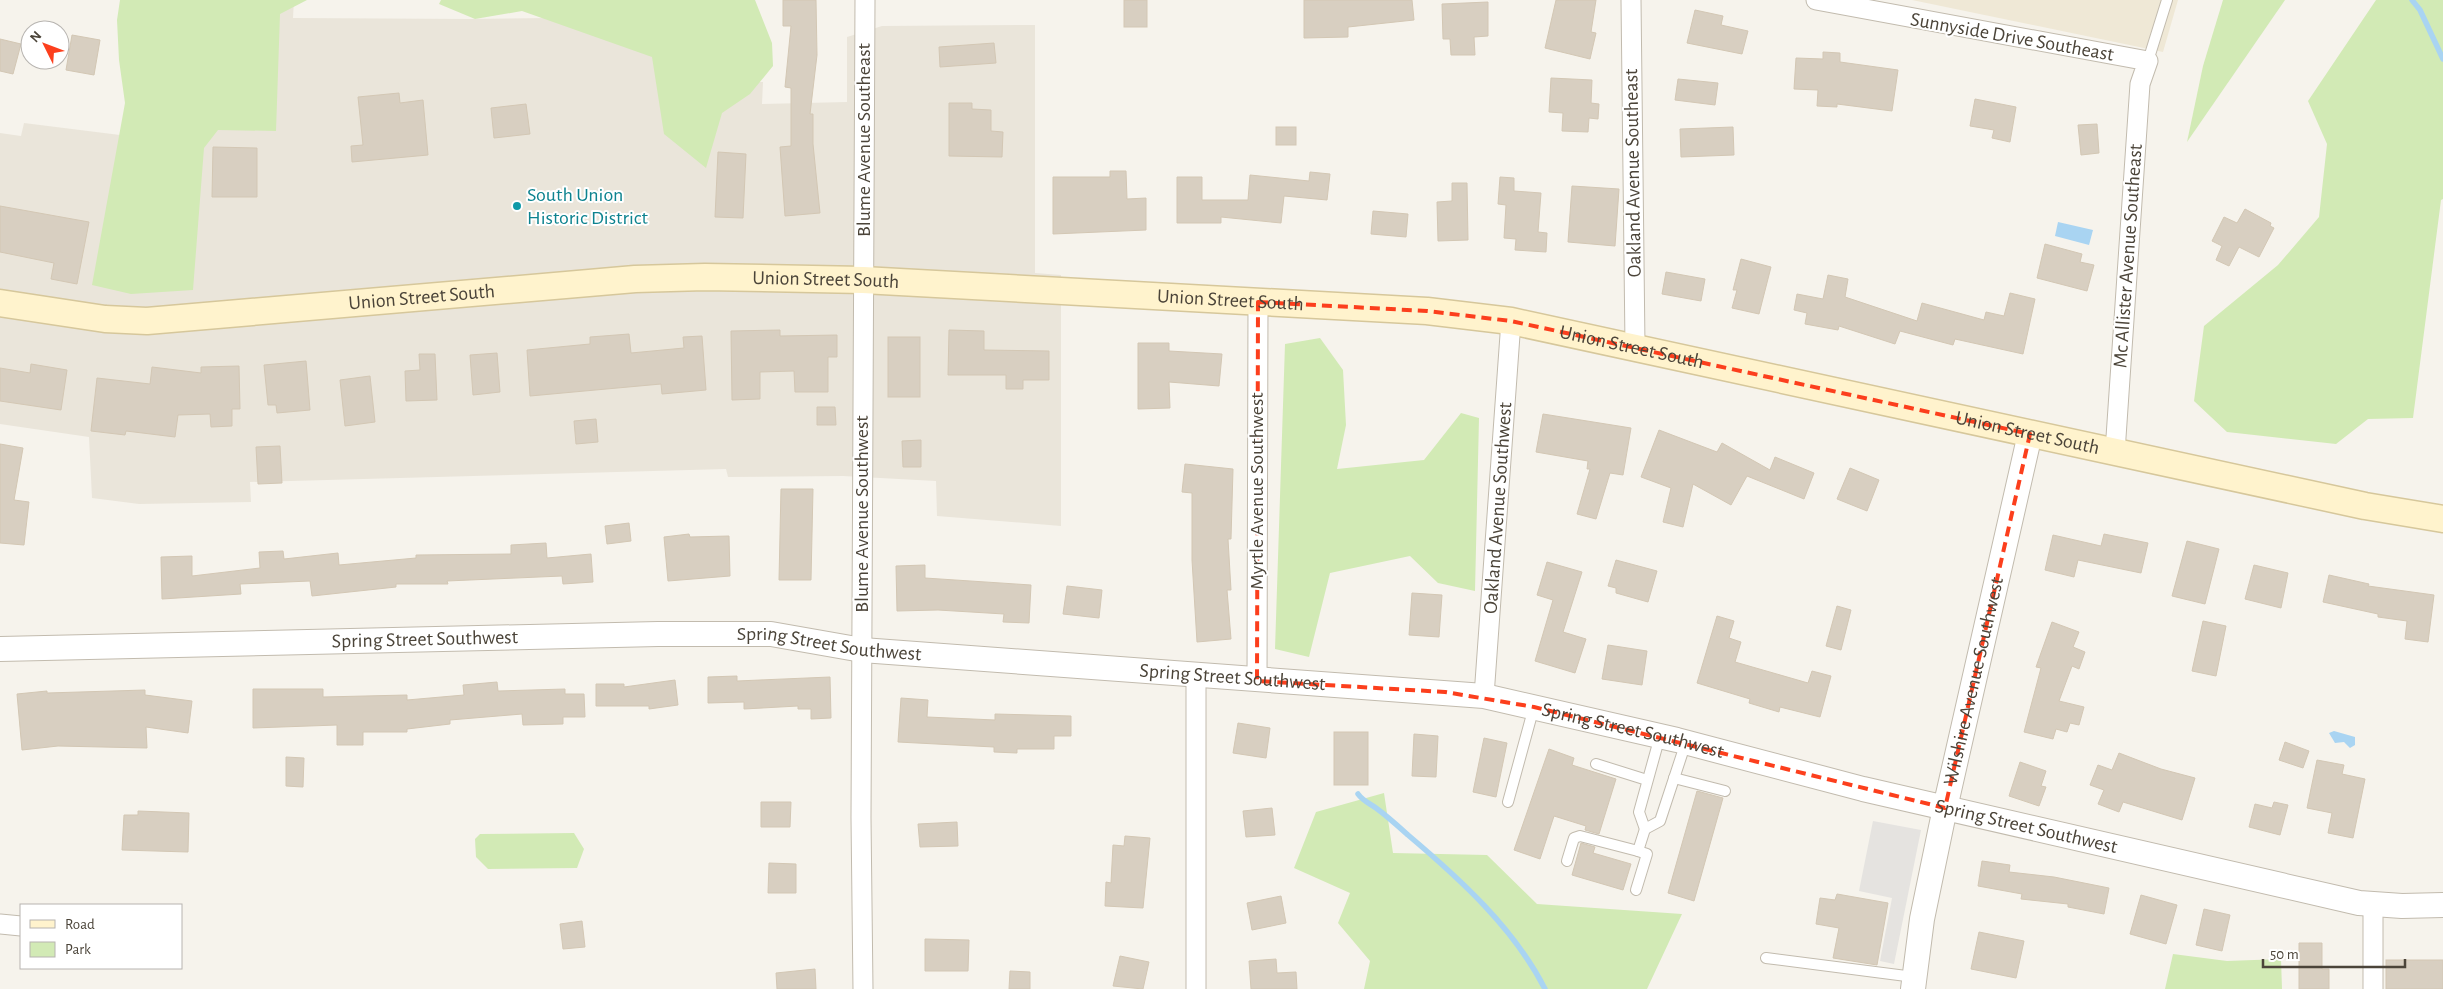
<svg xmlns="http://www.w3.org/2000/svg" width="2443" height="989" font-family="'Alegreya Sans',sans-serif">
	<rect width="100%" height="100%" fill="#f6f3ec"/>
	<path fill="#eae5da" d="M219,0H294L293,18L470,19L717,16V81L763,82L762,104L847,102V37L882,26L1035,25V273L1061,275V526L937,516L936,481L843,476L728,477L726,469L250,482L251,502L139,504L92,498L89,437L0,424V133L21,136L24,123L120,135Z"/>
	<path fill="#efe8d6" d="M1912,0H2178L2163,52Z"/>
	<g fill="#d2eab5">
		<path d="M120,0H307L280,14L276,131L218,130L204,148L193,290L131,294L92,285L125,103L119,60L117,20Z"/>
		<path d="M441,0H755L772,43L773,66L750,94L722,113L706,168L664,134L652,57L522,11L475,19L439,4Z"/>
		<path d="M2223,0H2285L2187,142L2203,66Z"/>
		<path d="M2376,0H2443V199L2441,200L2413,418L2368,419L2336,444L2227,432L2194,401L2204,326L2278,265L2319,217L2327,144L2308,101Z"/>
		<path d="M1320,338L1343,370L1346,425L1337,469L1424,460L1461,413L1479,418L1475,591L1438,583L1410,556L1330,573L1309,657L1275,649L1285,344Z"/>
		<path d="M1384,793L1393,853L1487,855L1537,904L1682,914L1647,989H1364L1370,961L1338,923L1350,893L1294,868L1316,812Z"/>
		<path d="M574,833L584,849L577,868L488,869L476,857L475,839L480,834Z"/>
		<path d="M2173,954L2227,961L2281,959L2282,989H2165Z"/>
	</g>
	<path fill="#e5e3e0" d="M1873,821L1921,830L1894,964L1880,961L1892,898L1859,891Z"/>
	<g fill="#a9d4f2">
		<path d="M2058,222L2093,230L2089,245L2055,236Z"/>
		<path d="M2334,731L2355,737V745L2350,748L2344,742L2335,743L2329,733Z"/>
	</g>
	<g fill="none" stroke-linecap="round" stroke-linejoin="round">
		<g stroke="#a9d4f2" stroke-width="5.5">
			<path d="M2412,0L2420,10L2443,59"/>
			<path d="M1358,794C1363,801 1369,803 1376,808C1387,816 1398,826 1408,835C1460,879 1514,928 1545,989"/>
		</g>
	</g>
	<g fill="#d8cfc1" stroke="#d3c7b4">
		<path d="M783,0H816L817,55L810,114H813V144L820,213L785,216L780,147L791,146V88L785,87L791,26H783Z"/>
		<rect x="1124" y="0" width="23" height="27"/>
		<path d="M1304,0H1412L1414,20L1348,27V37L1304,38Z"/>
		<path d="M1556,0H1596L1591,32L1596,33L1590,59L1545,48Z"/>
		<path d="M1488,2V36L1474,37L1475,55H1451L1450,39H1443L1442,4Z"/>
		<path d="M1695,10L1723,16L1721,25L1748,31L1742,54L1687,43Z"/>
		<path d="M72,35L100,40L94,75L66,70Z"/>
		<path d="M0,39L21,44L13,74L0,71Z"/>
		<path d="M994,43L996,63L940,67L939,47Z"/>
		<path d="M1823,52L1840,53V62L1898,70L1892,111L1837,104V107L1817,106L1818,90L1794,89L1796,58L1823,59Z"/>
		<path d="M1551,78L1592,80L1591,103L1599,104L1598,119L1589,118L1588,132L1562,131L1563,113L1549,112Z"/>
		<path d="M1678,79L1718,83L1715,105L1675,100Z"/>
		<path d="M399,93L400,103L423,100L428,155L352,162L351,146L363,145L358,97Z"/>
		<path d="M1975,99L2016,107L2010,142L1992,138L1994,130L1970,126Z"/>
		<path d="M949,103H972V109L991,110V131L1003,132L1002,157L949,156Z"/>
		<path d="M526,104L530,134L494,138L491,108Z"/>
		<path d="M2097,124L2099,153L2081,155L2078,125Z"/>
		<rect x="1276" y="127" width="20" height="18"/>
		<path d="M1733,127L1734,155L1681,157L1680,129Z"/>
		<path d="M213,147L257,148V197H212Z"/>
		<path d="M718,152L746,154L743,218L715,217Z"/>
		<path d="M1110,171H1126L1127,199L1146,198V230L1053,234V177H1110Z"/>
		<path d="M1310,172L1330,174L1327,200L1284,196L1281,223L1221,217V223H1177V177H1202V200H1248L1250,175L1309,181Z"/>
		<path d="M1500,177L1514,178V191L1541,193L1538,232L1547,233L1546,252L1515,250L1516,239L1504,238L1506,205L1498,204Z"/>
		<path d="M1452,183H1467L1468,240L1438,241L1437,202L1452,201Z"/>
		<path d="M1572,186L1619,189L1615,246L1568,242Z"/>
		<path d="M0,206L89,222L77,284L51,279L54,263L0,252Z"/>
		<path d="M2245,209L2271,223L2270,226L2274,228L2259,257L2239,247L2229,266L2216,260L2222,246L2212,241L2224,217L2237,223Z"/>
		<path d="M1373,211L1408,214L1406,237L1371,234Z"/>
		<path d="M2045,244L2082,254L2080,262L2094,265L2087,291L2037,278Z"/>
		<path d="M1741,259L1771,267L1759,314L1732,308L1737,290H1733Z"/>
		<path d="M1666,272L1705,279L1701,301L1662,294Z"/>
		<path d="M1828,275L1848,279L1845,297L1917,321L1922,303L1984,320L1986,312L2004,316L2010,293L2035,299L2023,354L1955,339L1953,345L1900,331L1895,344L1839,326L1838,330L1805,324L1807,313L1794,310L1797,294L1823,299Z"/>
		<path d="M780,330V336L837,335V357H828V392H795L794,371L760,372V399L732,400L731,331Z"/>
		<path d="M949,330L984,331V350L1049,351V380H1023V389H1006V375H948Z"/>
		<path d="M629,334L631,353L684,348L683,337L702,336L706,390L662,394L661,384L530,396L527,350L590,344V337Z"/>
		<rect x="888" y="337" width="32" height="60"/>
		<path d="M1138,343H1169V351L1222,354L1219,386L1169,382L1170,408L1138,409Z"/>
		<path d="M497,353L500,392L473,395L470,355Z"/>
		<path d="M419,354H435L437,400L406,401L405,371L420,370Z"/>
		<path d="M306,361L310,410L277,413L276,405H268L264,365Z"/>
		<path d="M31,364L67,370L61,410L0,401V368L30,373Z"/>
		<path d="M239,366L240,409H232V426L211,427L210,414L178,415L175,437L126,431L125,435L91,431L97,378L150,384L152,367L201,373V367Z"/>
		<path d="M370,376L375,422L345,426L340,380Z"/>
		<path d="M817,407H835L836,425H817Z"/>
		<path d="M1543,414L1631,428L1623,475L1610,473L1596,519L1577,514L1590,469H1587L1588,461L1536,452Z"/>
		<path d="M596,419L598,442L576,444L574,421Z"/>
		<path d="M1659,430L1717,452L1722,443L1770,470L1775,457L1814,473L1804,499L1747,476L1731,505L1693,484L1683,527L1663,522L1671,488L1641,477Z"/>
		<path d="M921,440V467H903L902,441Z"/>
		<path d="M0,444L23,448L14,500L29,502L24,545L0,543Z"/>
		<path d="M280,446L282,483L258,484L256,447Z"/>
		<path d="M1185,464L1233,469L1231,539H1228L1231,590H1227L1231,639L1197,642L1192,560V493L1182,492Z"/>
		<path d="M1850,468L1879,480L1867,511L1837,499Z"/>
		<path d="M781,489H813L811,580H779Z"/>
		<path d="M629,523L631,541L607,544L605,526Z"/>
		<path d="M689,534L690,537L729,536L730,576L668,581L664,537Z"/>
		<path d="M2104,534L2148,543L2141,573L2078,560L2074,577L2045,570L2053,535L2101,546Z"/>
		<path d="M2187,541L2219,549L2205,604L2172,596Z"/>
		<path d="M546,543L547,558L591,554L593,582L563,584L562,576L447,581L448,584H396V587L312,596L310,581L240,584L241,594L162,599L161,557L192,556V576L260,568L259,552L283,551L284,559L338,553L339,565L416,558V555L511,554V545Z"/>
		<path d="M1616,560L1657,571L1648,602L1616,593V588L1608,586Z"/>
		<path d="M1547,562L1582,572L1563,632L1586,639L1575,673L1535,661L1553,600L1537,595Z"/>
		<path d="M925,565V578L1031,585L1029,623L1003,622L1004,614L938,610L897,611L896,566Z"/>
		<path d="M2254,565L2288,573L2281,608L2245,599Z"/>
		<path d="M2329,575L2369,584L2368,586L2434,595L2428,642L2405,639L2407,621L2378,617V614L2323,602Z"/>
		<path d="M1067,586L1102,590L1099,618L1063,614Z"/>
		<path d="M1412,593L1442,595L1439,637L1409,635Z"/>
		<path d="M1837,606L1851,610L1841,650L1826,646Z"/>
		<path d="M1717,616L1734,621L1729,638L1741,642L1735,662L1808,683L1812,671L1831,676L1820,717L1780,707L1779,712L1749,703L1750,699L1697,683Z"/>
		<path d="M2203,621L2226,626L2216,676L2192,671Z"/>
		<path d="M2052,622L2079,632L2073,647L2085,652L2079,669L2072,666L2059,701L2084,707L2079,725L2070,723L2067,732L2056,729L2053,739L2024,732L2041,668L2036,667Z"/>
		<path d="M1608,645L1647,651L1642,685L1602,679Z"/>
		<path d="M737,676V681L830,677L831,718L811,719V709H798V706L744,709V702L708,703V677Z"/>
		<path d="M675,680L678,705L649,709V706H596V684H624V687Z"/>
		<path d="M497,682L498,691L565,689V694H584L585,717H563V724L523,725L522,714L450,720V724L407,729V732H363V745H337V725L253,728V689H323V697L407,695V700L464,695L463,685Z"/>
		<path d="M145,690V695L192,701L188,733L146,727L147,748L58,746L22,750L17,694L47,691V693Z"/>
		<path d="M901,698L928,700L927,717L995,720V714L1071,716V736H1054V749H1017V753L994,752V747L898,742Z"/>
		<path d="M1238,723L1270,728L1266,758L1233,753Z"/>
		<rect x="1334" y="732" width="34" height="53"/>
		<path d="M1414,734L1438,736L1436,777L1412,776Z"/>
		<path d="M1484,738L1507,743L1496,797L1473,792Z"/>
		<path d="M2285,742L2309,751L2303,768L2279,760Z"/>
		<path d="M1549,749L1574,758L1572,765L1616,779L1599,834L1585,830L1586,826L1554,816L1540,859L1514,850Z"/>
		<path d="M2119,753L2161,769L2195,778L2182,820L2123,802L2119,812L2098,804L2104,790L2090,785L2098,765L2112,770Z"/>
		<path d="M286,757L304,758L303,787L286,786Z"/>
		<path d="M2317,760L2344,765L2342,774L2365,779L2353,838L2328,833L2332,813L2307,808Z"/>
		<path d="M2020,762L2046,771L2041,786L2046,787L2039,806L2009,796Z"/>
		<path d="M1697,791L1723,798L1694,901L1668,893Z"/>
		<path d="M761,802H791L790,827H761Z"/>
		<path d="M2274,802L2288,805L2280,835L2249,827L2255,804L2272,808Z"/>
		<path d="M1272,808L1275,835L1246,837L1243,811Z"/>
		<path d="M138,811L189,813L188,852L122,850L124,815H138Z"/>
		<path d="M957,822L958,846L920,847L918,824Z"/>
		<path d="M1125,836L1150,838L1143,908L1105,906L1106,882L1111,883L1113,845L1124,846Z"/>
		<path d="M1581,843L1595,847L1593,853L1631,864L1623,890L1572,875Z"/>
		<path d="M1982,861L2010,865L2009,872L2054,877L2109,888L2104,914L2068,907V904L2021,899L2022,894L1978,886Z"/>
		<path d="M769,863L796,864V893H768Z"/>
		<path d="M1837,894L1888,903L1877,965L1833,958L1839,928L1816,924L1820,898L1835,900Z"/>
		<path d="M2141,895L2177,905L2166,944L2130,934Z"/>
		<path d="M1281,896L1286,923L1252,930L1247,903Z"/>
		<path d="M2204,909L2230,915L2222,951L2196,945Z"/>
		<path d="M582,921L585,947L563,949L560,924Z"/>
		<path d="M1979,932L2024,941L2016,978L1971,969Z"/>
		<path d="M925,939L969,940L968,971H925Z"/>
		<path d="M2299,943H2322V969H2329V989H2299Z"/>
		<path d="M1120,956L1149,962L1143,989L1113,986Z"/>
		<path d="M1276,959L1277,973L1296,972L1297,989H1251L1249,961Z"/>
		<rect x="2386" y="960" width="57" height="29"/>
		<path d="M815,969L816,989H777L776,973Z"/>
		<path d="M1010,971L1030,972V989H1009Z"/>
	</g>
	<g fill="none" stroke-linecap="round" stroke-linejoin="round">
		<g stroke="#c2bbae" stroke-width="12">
			<g id="service">
				<path d="M2148,61L2167,0"/>
				<path d="M1660,736L1639,812L1645,829L1660,821L1686,742"/>
				<path d="M1596,764L1647,780"/>
				<path d="M1674,778L1725,791"/>
				<path d="M1508,802L1534,707"/>
				<path d="M1567,861L1574,838L1580,836L1638,851L1645,829"/>
				<path d="M1636,890L1647,854L1638,851"/>
				<path d="M1766,958L1914,977"/>
			</g>
		</g>
		<g stroke="#c2bbae" stroke-width="21">
			<g id="minor">
				<path d="M1631,0L1635,346"/>
				<path d="M1816,0L2148,61L2140,84L2115,452"/>
				<path d="M1196,676V989"/>
				<path d="M1257,681L1258,302"/>
				<path d="M1484,696L1511,321"/>
				<path d="M2373,904V989"/>
				<path d="M0,924L21,926"/>
				<path d="M863,989L861,818L865,0"/>
			</g>
		</g>
		<g stroke="#c2bbae" stroke-width="26">
			<g id="tertiary">
				<path id="s1" d="M0,649L658,634H771L862,650L1484,696L1677,740L1863,789L2359,903L2402,906L2443,905"/>
				<path id="s2" d="M1913,989L1922,919L1945,808L2030,434"/>
			</g>
		</g>
		<g stroke="#d6c79b" stroke-width="29">
			<g id="secondary">
				<path id="s3" d="M0,303L105,319L147,321L635,279L705,277L863,280L1427,311L1511,321L2365,506L2443,519"/>
			</g>
		</g>
		<use href="#service" stroke="#fff" stroke-width="10"/>
		<use href="#minor" stroke="#fff" stroke-width="19"/>
		<use href="#tertiary" stroke="#fff" stroke-width="24"/>
		<use href="#secondary" stroke="#fff3cd" stroke-width="26"/>
	</g>
	<path fill="none" stroke="#fc3f1d" stroke-width="4" stroke-dasharray="10 6" stroke-linejoin="round" d="M1258,302L1427,311L1511,321L2030,434L1945,808L1534,707L1445,692L1257,681Z"/>
	<circle fill="#0f9aa8" stroke="#fff" stroke-width="2" cx="517" cy="206" r="5"/>
	<g text-anchor="middle" dominant-baseline="central" stroke-width="4" stroke-linejoin="round" paint-order="stroke">
		<g font-size="20" fill="#4b4439" stroke="#fff">
			<text transform="translate(2012 37) rotate(10)">Sunnyside Drive Southeast</text>
			<text transform="translate(864 140) rotate(-90)">Blume Avenue Southeast</text>
			<text transform="translate(1633 173) rotate(-91)">Oakland Avenue Southeast</text>
			<text transform="translate(2128 256) rotate(-86)">Mc Allister Avenue Southeast</text>
			<text stroke="none"><textPath href="#s3" startOffset="829">Union Street South</textPath></text>
			<text stroke="none"><textPath href="#s3" startOffset="424">Union Street South</textPath></text>
			<text stroke="none"><textPath href="#s3" startOffset="1234">Union Street South</textPath></text>
			<text stroke="none"><textPath href="#s3" startOffset="1639">Union Street South</textPath></text>
			<text stroke="none"><textPath href="#s3" startOffset="2044">Union Street South</textPath></text>
			<text transform="translate(1257 491) rotate(-90)">Myrtle Avenue Southwest</text>
			<text transform="translate(1498 508) rotate(-86)">Oakland Avenue Southwest</text>
			<text transform="translate(862 514) rotate(-90)">Blume Avenue Southwest</text>
			<text stroke="none"><textPath href="#s1" startOffset="425">Spring Street Southwest</textPath></text>
			<text stroke="none"><textPath href="#s1" startOffset="830">Spring Street Southwest</textPath></text>
			<text stroke="none"><textPath href="#s1" startOffset="1235">Spring Street Southwest</textPath></text>
			<text stroke="none"><textPath href="#s2" startOffset="314">Wilshire Avenue Southwest</textPath></text>
			<text stroke="none"><textPath href="#s1" startOffset="1640">Spring Street Southwest</textPath></text>
			<text stroke="none"><textPath href="#s1" startOffset="2045">Spring Street Southwest</textPath></text>
		</g>
		<g font-size="20" fill="#0d838f" stroke="#fff" text-anchor="start">
			<text x="527" y="195">South Union<tspan x="527" dy="23">Historic District</tspan></text>
		</g>
	</g>
	<rect x="20" y="904" width="162" height="65" fill="#ffffff" stroke="#b7b4b0"/>
	<rect x="30" y="920" width="25" height="8" fill="#fff3cd" stroke="#b7b4b0"/>
	<text x="65" y="929" font-size="15" fill="#4b4439">Road</text>
	<rect x="30" y="942" width="25" height="15" fill="#d2eab5" stroke="#b7b4b0"/>
	<text x="65" y="954" font-size="15" fill="#4b4439">Park</text>
	<g transform="translate(45 45) rotate(312)"><circle r="24" fill="#ffffff" stroke="#b7b4b0"/>
	<path d="M0-4L9 19L0 12L-9 19Z" fill="#fc3f1d"/>
	<text y="-8" font-size="14" font-weight="bold" text-anchor="middle" fill="#4b4439">N</text>
	</g>
	<path d="M2263 959v8h142v-8" fill="none" stroke="#4b4439" stroke-width="2.5"/>
	<text x="2270" y="959" font-size="15" fill="#4b4439" stroke="#ffffff" stroke-width="4" paint-order="stroke">50 m</text>
</svg>
